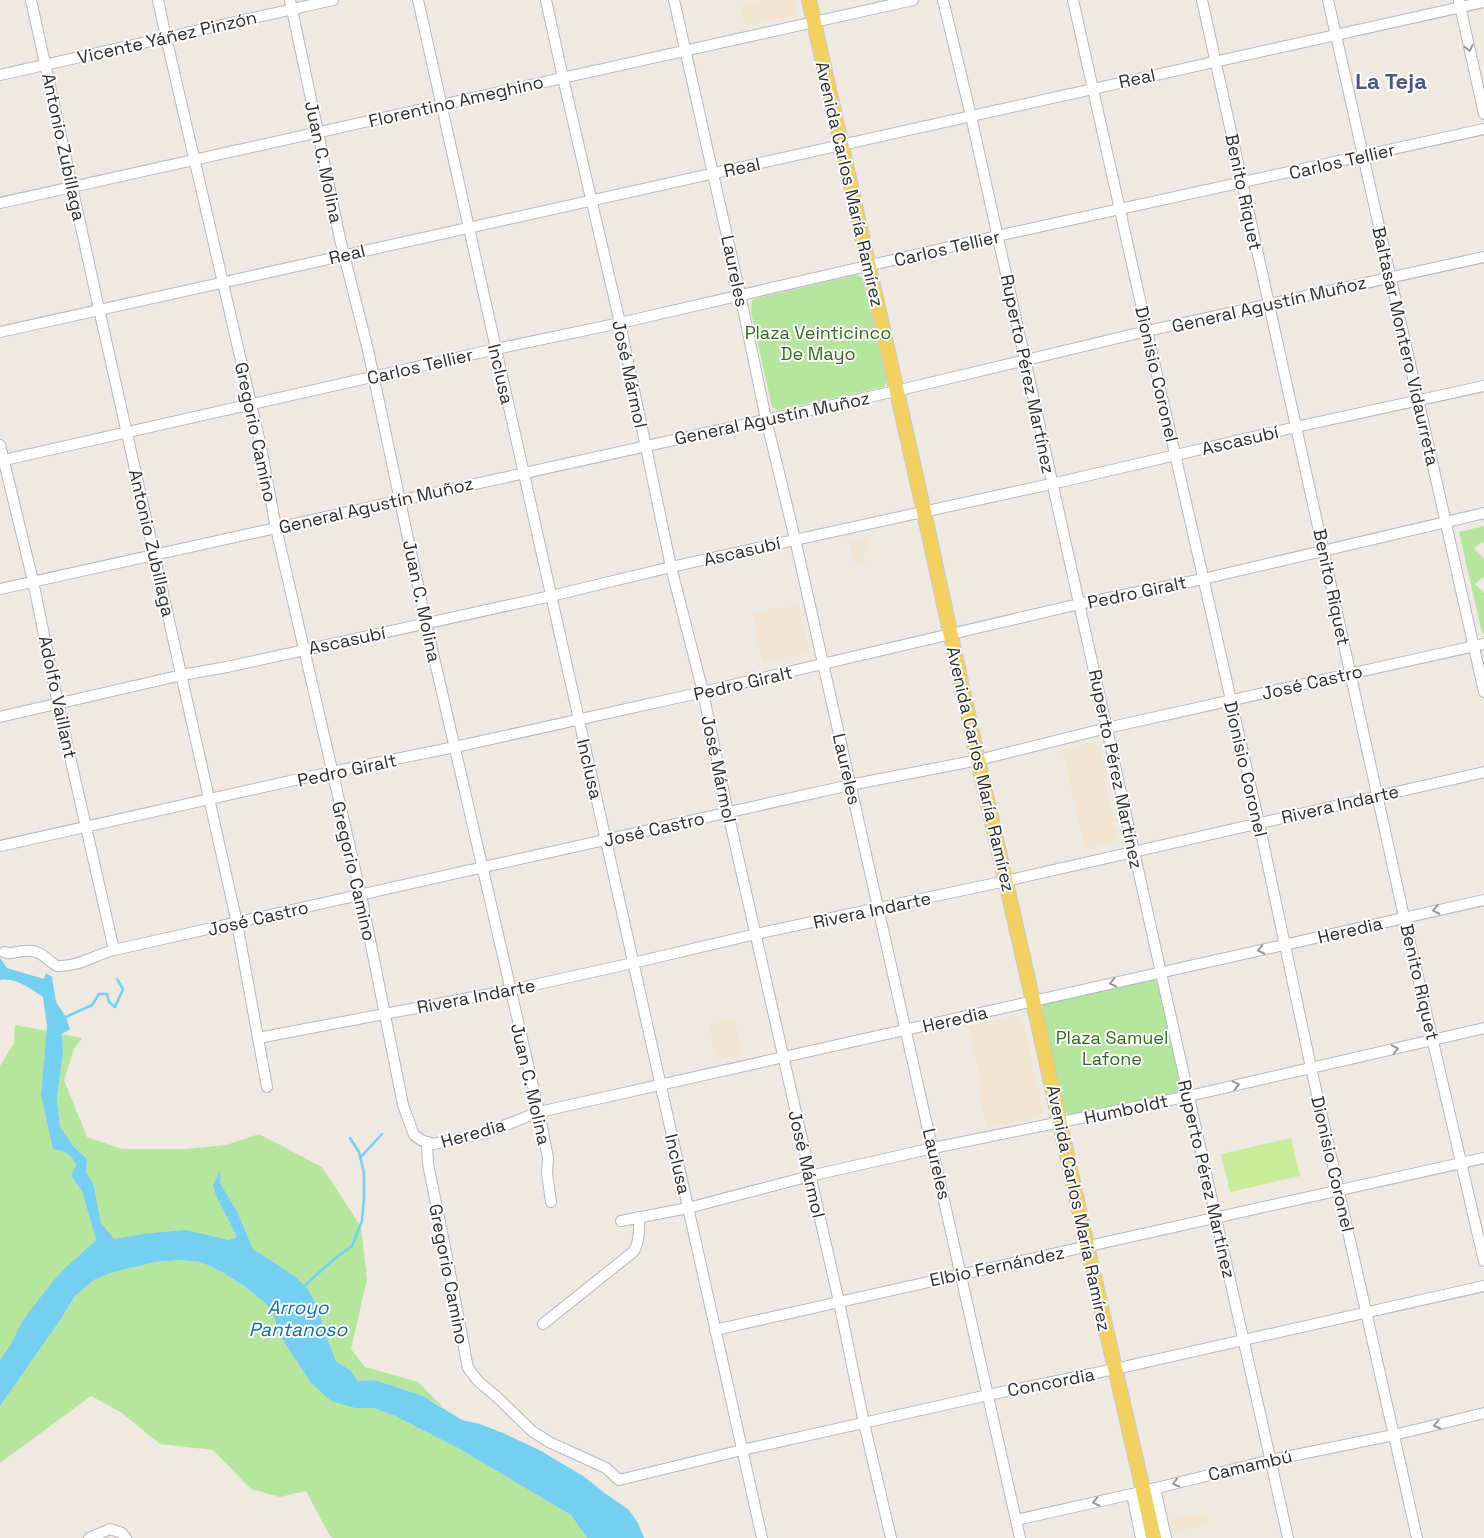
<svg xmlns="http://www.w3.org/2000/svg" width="1484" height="1538" font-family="'Space Grotesk',sans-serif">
	<rect width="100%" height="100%" fill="#efe9e1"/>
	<g fill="#f0e6d1">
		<path d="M765,0H794L797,15L745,26L740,5Z"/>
		<path d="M867,536L870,549L862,551L865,562L854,564L849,540Z"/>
		<path d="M799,605L810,652L763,663L752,613L774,608V610Z"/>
		<path d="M1094,743L1099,746L1106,776L1104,777L1118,841L1085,848L1063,750Z"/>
		<path d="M1016,1016L1022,1019L1043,1111L1039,1117L987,1128L976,1077L980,1076L969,1026Z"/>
		<path d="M734,1019L742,1054L717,1060L709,1025Z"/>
		<path d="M1206,1513L1208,1525L1174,1532L1171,1520Z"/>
	</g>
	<g fill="#b6e59e">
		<path d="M856,275L863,278L886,379V383L884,387L778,410L772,407L751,312L752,301L753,299Z"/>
		<path d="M1484,526V544L1482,542L1474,548L1484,559V578L1483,577L1475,584L1484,593V633H1482L1459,532Z"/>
		<path d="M1151,979L1155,980L1159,984L1181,1083L1178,1091L1173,1094L1074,1116L1068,1114L1064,1109L1043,1011V1006L1047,1002Z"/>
		<path d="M15,1025L47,1031L41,1095L61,1150L73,1157L76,1165L71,1176L82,1191L96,1240L65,1268L53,1281L0,1360V1066L14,1043Z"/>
		<path d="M62,1034L82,1038L74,1049L64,1080L87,1137L122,1149H186L226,1145L259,1134L322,1167L361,1227L367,1279L351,1349L365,1367L418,1382L444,1408L423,1396L375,1380L358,1381L351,1371L336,1361L323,1328L319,1310L308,1289L295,1276L253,1249L237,1211L220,1183L213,1185L216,1196L237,1237L229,1240C193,1230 151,1231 114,1240L101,1223L94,1186L86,1172L87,1159L74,1147L60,1127L57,1099L63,1052Z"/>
		<path d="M178,1260L201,1262L222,1272L244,1286L263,1301L273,1313L279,1334L311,1383L355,1408L374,1407L395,1416L458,1448L571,1515L587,1538H333L330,1536L306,1491L280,1497L251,1489L213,1450L160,1444L122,1413L91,1396L0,1463V1406L61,1319L75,1296L94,1280L110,1273L156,1262Z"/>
	</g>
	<path fill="#c9ec9a" d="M1291,1138L1300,1176L1230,1192L1221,1154Z"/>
	<path fill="#75cff0" d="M0,958L7,968L44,979L46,973L52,977L56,1002L66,1017L70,1029L62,1034L63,1052L57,1099L60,1127L74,1147L87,1159L86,1172L94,1186L101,1223L114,1239L143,1234L186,1230L229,1240L237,1237L216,1196L213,1185L220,1171V1183L237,1211L253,1249L295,1276L308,1289L319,1310L323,1328L336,1361L351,1371L358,1381L375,1380L423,1396L462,1420L480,1424L503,1433L541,1451L583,1476L606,1494L629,1510L638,1523L644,1538H587L571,1515L458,1448L395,1416L374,1408H355L331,1401L311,1383L279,1334L273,1313L263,1301L244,1286L222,1272L201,1262L178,1260L156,1262L110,1273L94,1280L75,1296L61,1319L0,1406V1360L11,1344L23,1320L53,1281L65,1268L96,1240L82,1191L71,1176L76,1165C72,1154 65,1151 53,1149L41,1095L47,1027L43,997C31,989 16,977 0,980Z"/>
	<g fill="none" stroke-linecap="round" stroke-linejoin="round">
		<g stroke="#75cff0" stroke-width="2.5">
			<path d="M64,1018L92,1005L99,994H107L109,1002L115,1007L123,989L117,979"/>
			<path d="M360,1158L382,1134"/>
			<path d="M302,1288L333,1260L352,1246L362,1221L364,1199V1173L359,1152L350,1138"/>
		</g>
		<g stroke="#b4b7c1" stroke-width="12">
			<g id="minor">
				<path d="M31,0L99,309L237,923L267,1087"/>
				<path d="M158,0L166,37L261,447L276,528L361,895L403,1105L414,1135L421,1140L433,1144L485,1133L539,1112L1484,900"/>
				<path d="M290,0L318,132L340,239L368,350L426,623L539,1112L548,1158L547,1173L551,1202"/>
				<path d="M418,0L762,1538"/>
				<path d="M546,0L563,78L620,323L671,567L703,692L728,813L839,1302L864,1423L891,1538"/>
				<path d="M674,0L740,294L766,419L795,539L1020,1538"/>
				<path d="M943,0L971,116L1161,973L1288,1538"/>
				<path d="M1073,0L1147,331L1259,823L1310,1063L1417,1538"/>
				<path d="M1202,0L1404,917L1484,1261"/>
				<path d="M1328,0L1484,692"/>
				<path d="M1459,1L1484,114"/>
				<path d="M0,75L333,0"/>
				<path d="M0,203L913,0"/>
				<path d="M0,332L1484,2"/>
				<path d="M0,445L33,581L58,704L114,950"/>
				<path d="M0,461L496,349L620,323L997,236L1484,129"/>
				<path d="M0,589L896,391L1147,331L1484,257"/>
				<path d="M0,717L182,675L227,667L551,596L671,567L1060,482L1296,427L1484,386"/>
				<path d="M0,846L317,775L455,747L703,692L1079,604L1203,579L1484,513"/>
				<path d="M4,952C13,955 16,951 24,951C41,949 45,959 57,966C78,967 95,955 114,950L850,785L978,760L1107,728L1484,644"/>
				<path d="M258,1038L511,990L633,963L756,934L1006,881L1484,772"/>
				<path d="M427,1143L428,1164L448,1262L468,1368L478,1381L497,1397L532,1431L549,1442L606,1468L619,1480L742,1450L988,1395L1115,1369L1484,1286"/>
				<path d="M621,1221L688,1208L810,1176L933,1148L1189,1096L1484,1028"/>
				<path d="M543,1324L633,1252C640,1243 639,1228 639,1217"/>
				<path d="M715,1330C971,1272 1228,1215 1484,1158"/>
				<path d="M1155,1488L1166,1538"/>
				<path d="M1132,1494L1141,1538"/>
				<path d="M1016,1520L1132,1494L1271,1460L1394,1435L1484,1413"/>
				<path d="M89,1538L110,1529L122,1533L126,1538"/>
			</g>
		</g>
		<g stroke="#c9c9c9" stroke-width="16">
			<path id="major" d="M809,0L924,512L978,760L1033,1001L1087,1246L1154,1538"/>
		</g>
		<use href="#minor" stroke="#fff" stroke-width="10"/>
		<use href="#major" stroke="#f2d163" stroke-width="14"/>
	</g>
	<defs><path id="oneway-chevron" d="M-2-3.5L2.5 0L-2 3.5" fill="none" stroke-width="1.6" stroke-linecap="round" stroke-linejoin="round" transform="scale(1.25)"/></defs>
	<g stroke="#969696">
		<use href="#oneway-chevron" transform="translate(1469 48) rotate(78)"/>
		<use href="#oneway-chevron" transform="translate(1436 910) rotate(168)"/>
		<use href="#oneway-chevron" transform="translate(1261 950) rotate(167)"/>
		<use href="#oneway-chevron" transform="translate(1113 983) rotate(167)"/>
		<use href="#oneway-chevron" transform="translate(1395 1049) rotate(-13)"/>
		<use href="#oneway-chevron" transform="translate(1236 1085) rotate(-13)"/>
		<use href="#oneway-chevron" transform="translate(1437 1425) rotate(166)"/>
		<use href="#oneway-chevron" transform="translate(1176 1483) rotate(166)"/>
		<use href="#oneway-chevron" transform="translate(1096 1502) rotate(167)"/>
	</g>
	<g text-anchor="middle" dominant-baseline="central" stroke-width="4" stroke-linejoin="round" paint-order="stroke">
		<g font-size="18" fill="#2e2e2e" stroke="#fff">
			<text transform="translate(167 37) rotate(-13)">Vicente Yáñez Pinzón</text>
			<text transform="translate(1137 78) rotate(-12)">Real</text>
			<text transform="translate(456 101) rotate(-13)">Florentino Ameghino</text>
			<text transform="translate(64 147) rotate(78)">Antonio Zubillaga</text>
			<text transform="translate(1342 161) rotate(-13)">Carlos Tellier</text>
			<text transform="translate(324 162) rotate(78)">Juan C. Molina</text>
			<text transform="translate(742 167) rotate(-12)">Real</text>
			<text transform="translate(850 184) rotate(77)">Avenida Carlos María Ramírez</text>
			<text transform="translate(1244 192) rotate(78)">Benito Riquet</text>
			<text transform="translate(947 248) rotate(-13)">Carlos Tellier</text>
			<text transform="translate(347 254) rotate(-13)">Real</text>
			<text transform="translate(735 271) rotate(78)">Laureles</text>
			<text transform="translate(1269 304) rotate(-13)">General Agustín Muñoz</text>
			<text transform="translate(1406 346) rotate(77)">Baltasar Montero Vidaurreta</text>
			<text transform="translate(420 366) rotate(-13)">Carlos Tellier</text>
			<text transform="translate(501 374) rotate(77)">Inclusa</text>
			<text transform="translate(630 374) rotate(78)">José Mármol</text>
			<text transform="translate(1028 374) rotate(78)">Ruperto Pérez Martínez</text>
			<text transform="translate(1157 374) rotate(77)">Dionisio Coronel</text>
			<text transform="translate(772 418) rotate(-12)">General Agustín Muñoz</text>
			<text transform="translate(256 432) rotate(78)">Gregorio Camino</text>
			<text transform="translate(1240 440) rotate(-13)">Ascasubí</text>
			<text transform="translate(376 505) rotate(-13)">General Agustín Muñoz</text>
			<text transform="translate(152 543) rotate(77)">Antonio Zubillaga</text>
			<text transform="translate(742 551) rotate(-13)">Ascasubí</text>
			<text transform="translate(1332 587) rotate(78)">Benito Riquet</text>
			<text transform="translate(1137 592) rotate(-12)">Pedro Giralt</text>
			<text transform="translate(422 601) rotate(78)">Juan C. Molina</text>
			<text transform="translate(347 640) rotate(-12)">Ascasubí</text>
			<text transform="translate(1312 682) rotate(-13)">José Castro</text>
			<text transform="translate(743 683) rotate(-13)">Pedro Giralt</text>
			<text transform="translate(58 697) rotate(78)">Adolfo Vaillant</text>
			<text transform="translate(590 769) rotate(77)">Inclusa</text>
			<text transform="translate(719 769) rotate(78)">José Mármol</text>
			<text transform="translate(847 769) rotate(77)">Laureles</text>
			<text transform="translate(981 769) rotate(77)">Avenida Carlos María Ramírez</text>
			<text transform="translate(1116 769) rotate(78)">Ruperto Pérez Martínez</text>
			<text transform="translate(1246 769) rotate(77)">Dionisio Coronel</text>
			<text transform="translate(347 770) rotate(-12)">Pedro Giralt</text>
			<text transform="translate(1340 804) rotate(-13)">Rivera Indarte</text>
			<text transform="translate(654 829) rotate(-13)">José Castro</text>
			<text transform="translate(354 871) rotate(77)">Gregorio Camino</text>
			<text transform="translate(872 910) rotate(-12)">Rivera Indarte</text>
			<text transform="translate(258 918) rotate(-13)">José Castro</text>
			<text transform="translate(1350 930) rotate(-13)">Heredia</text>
			<text transform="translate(1420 982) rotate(77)">Benito Riquet</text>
			<text transform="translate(476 996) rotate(-11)">Rivera Indarte</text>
			<text transform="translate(955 1019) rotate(-13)">Heredia</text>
			<text transform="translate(531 1084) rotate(77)">Juan C. Molina</text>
			<text transform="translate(1126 1109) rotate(-12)">Humboldt</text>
			<text transform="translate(473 1133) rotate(-16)">Heredia</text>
			<text transform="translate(678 1164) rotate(77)">Inclusa</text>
			<text transform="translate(807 1164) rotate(77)">José Mármol</text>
			<text transform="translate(937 1164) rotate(77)">Laureles</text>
			<text transform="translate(1333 1164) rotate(77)">Dionisio Coronel</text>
			<text transform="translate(1207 1179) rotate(77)">Ruperto Pérez Martínez</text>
			<text transform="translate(1079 1208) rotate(78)">Avenida Carlos María Ramírez</text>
			<text transform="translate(997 1266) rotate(-12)">Elbio Fernández</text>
			<text transform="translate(449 1274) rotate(79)">Gregorio Camino</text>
			<text transform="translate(1051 1382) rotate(-11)">Concordia</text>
			<text transform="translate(1250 1465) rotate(-13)">Camambú</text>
		</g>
		<g font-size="18" fill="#2c6e1b" stroke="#fff">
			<text x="818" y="332">Plaza Veinticinco<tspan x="818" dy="21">De Mayo</tspan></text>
			<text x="1112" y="1037">Plaza Samuel<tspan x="1112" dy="21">Lafone</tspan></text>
		</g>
		<g font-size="19" font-style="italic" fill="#0d6fa3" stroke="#fff">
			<text x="298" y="1307">Arroyo<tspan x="298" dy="22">Pantanoso</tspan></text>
		</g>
		<g font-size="22" font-weight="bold" fill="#4d5680" stroke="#fff">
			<text x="1391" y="81">La Teja</text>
		</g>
	</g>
</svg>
